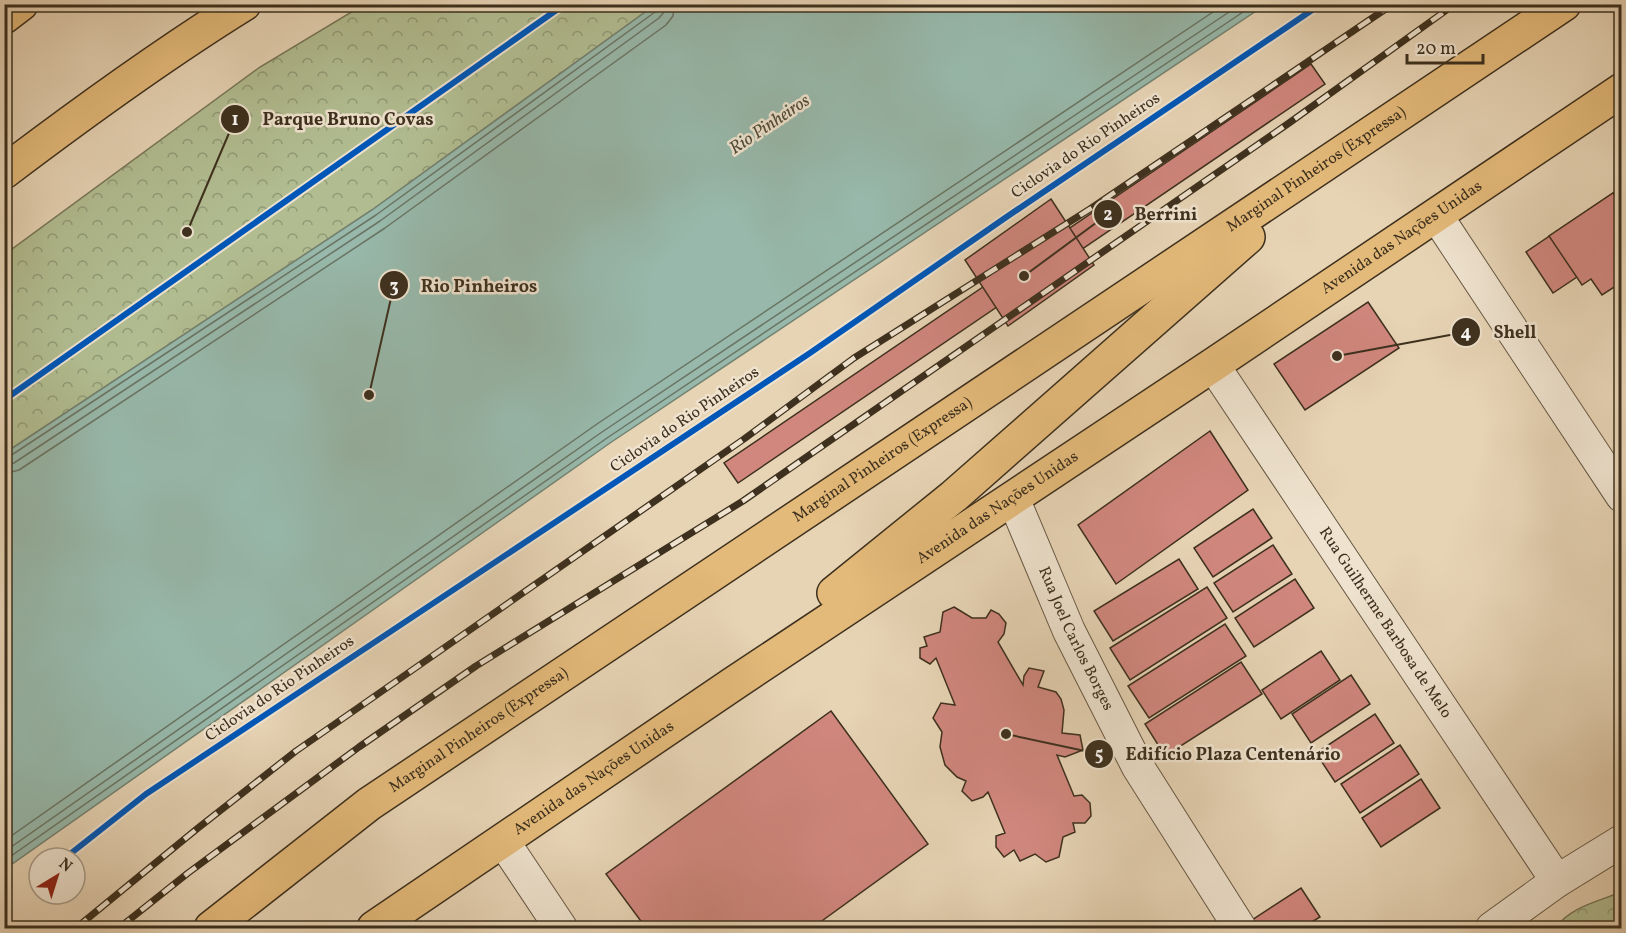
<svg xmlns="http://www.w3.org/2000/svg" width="1626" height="933" font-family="Vollkorn,serif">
	<defs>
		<pattern id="forest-crowns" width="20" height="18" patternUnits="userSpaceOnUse" patternTransform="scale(1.5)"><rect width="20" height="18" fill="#b1bd91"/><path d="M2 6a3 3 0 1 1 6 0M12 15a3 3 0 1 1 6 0" fill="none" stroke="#919a76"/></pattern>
	</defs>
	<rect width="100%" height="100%" fill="#e7d4b5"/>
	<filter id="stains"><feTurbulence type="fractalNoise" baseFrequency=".00333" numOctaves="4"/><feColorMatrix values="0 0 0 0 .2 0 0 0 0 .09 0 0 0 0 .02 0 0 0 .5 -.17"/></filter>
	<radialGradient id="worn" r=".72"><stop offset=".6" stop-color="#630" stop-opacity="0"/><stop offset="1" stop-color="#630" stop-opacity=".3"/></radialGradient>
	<g fill="url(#forest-crowns)" stroke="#777658" stroke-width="1.5">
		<path d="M363,5H655L372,210L5,453L4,255L260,67Z"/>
		<path d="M1621,892V928H1555C1572,906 1597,902 1621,892Z"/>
	</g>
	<path fill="#97b8aa" stroke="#738272" stroke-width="1.5" d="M655,5H1265L610,443L5,869V453L372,210Z"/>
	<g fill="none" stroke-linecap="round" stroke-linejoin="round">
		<g stroke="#6a7464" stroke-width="1.5">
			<path d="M4,458L10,456L376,215L655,12L658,4"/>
			<path d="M4,465L14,463L380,221L659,18L664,12L665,4"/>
			<path d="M4,474L19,470L385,228L666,25L673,16L674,4"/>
			<path d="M4,841L597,424L1225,4"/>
			<path d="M4,852L602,432L1241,4"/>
			<path d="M4,861L607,438L1255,4"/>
		</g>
	</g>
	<g fill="#d1877e" stroke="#3d301e" stroke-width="1.5">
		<path d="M1311,64L1325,84L738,483L724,463Z"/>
		<path d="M1622,187V247L1553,293L1526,252Z"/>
		<path d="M1613,193L1622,206V282L1602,295L1591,279L1582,285L1549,236Z"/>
		<path d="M1051,199L1094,265L1008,326L965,260Z"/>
		<path d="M1368,302L1399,348L1305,410L1274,364Z"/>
		<path d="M1210,431L1248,490L1116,584L1078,525Z"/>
		<path d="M1253,509L1272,538L1213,577L1194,548Z"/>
		<path d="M1273,545L1292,574L1233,612L1214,583Z"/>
		<path d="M1179,559L1198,589L1113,641L1094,611Z"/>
		<path d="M1295,579L1314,608L1254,647L1235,618Z"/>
		<path d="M1207,587L1227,618L1130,680L1110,648Z"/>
		<path d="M954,607L972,618H986L991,610L999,614L1006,623L1004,634L998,642L1023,685L1024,676L1029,668L1044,671L1038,687L1056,692L1061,699L1064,710L1062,733L1080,735L1083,750L1065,757L1057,755L1074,796L1082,795L1090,803L1091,816L1085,823H1073L1075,832L1063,837L1059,857L1046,862L1035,854L1020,861L1014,850L1004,857L996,847V836L1005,833L988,792L983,797L972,801L962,791L966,781L957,777L945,765L940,747L942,732L933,718L941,703L955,705L936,658L930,664L920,658V648L927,646L924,637L940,632L943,612Z"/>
		<path d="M1225,624L1246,656L1149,718L1128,686Z"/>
		<path d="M1321,651L1340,680L1281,719L1262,690Z"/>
		<path d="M1241,662L1262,694L1165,756L1145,724Z"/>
		<path d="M1351,675L1370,704L1311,743L1292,714Z"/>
		<path d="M831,711L928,844L812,928H646L606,874Z"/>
		<path d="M1375,714L1394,743L1335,782L1316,753Z"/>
		<path d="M1400,745L1419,774L1360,813L1341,784Z"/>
		<path d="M1421,779L1440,808L1381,847L1362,818Z"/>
		<path d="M1301,888L1320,917L1302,928H1242L1241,927Z"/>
	</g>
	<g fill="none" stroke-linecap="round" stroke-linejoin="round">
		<g stroke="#685944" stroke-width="34">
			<g id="minor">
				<path d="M1436,215L1622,496"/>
				<path id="s1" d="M1213,365L1557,881"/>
				<path id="s2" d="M1013,498L1069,631L1138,767L1240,928"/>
				<path d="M503,841L561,928"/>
				<path d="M1492,928L1557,881L1622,841"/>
			</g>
		</g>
		<g stroke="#3d301e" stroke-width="36">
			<g id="highway">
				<path d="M4,17L21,4"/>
				<path d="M4,172C82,113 160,56 244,4"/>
				<path d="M834,593L954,496L1248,237"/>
				<path id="s3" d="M211,928L369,804L1564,4"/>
				<path id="s4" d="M374,928L733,684L1213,365L1622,90"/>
			</g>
		</g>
		<use href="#minor" stroke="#efe3cf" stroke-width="32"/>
		<use href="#highway" stroke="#e4ba7a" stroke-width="33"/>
		<g stroke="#3d301e" stroke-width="7">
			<g id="rail">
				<path d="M76,928L198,828L296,751L744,439L854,358L1090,209L1393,4"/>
				<path d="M119,928L188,873L359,747L476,666L743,501L1289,123L1455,4"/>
			</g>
		</g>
		<use href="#rail" stroke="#efe3cf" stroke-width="4.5" stroke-dasharray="14" stroke-linecap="butt"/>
		<g stroke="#efe3cf" stroke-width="10">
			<g id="cycleway">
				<path d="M4,400L565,4"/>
				<path d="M65,858L146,794L810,353L1005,218L1321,4"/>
			</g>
		</g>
		<use href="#cycleway" stroke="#0057b8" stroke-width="6"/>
	</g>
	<g text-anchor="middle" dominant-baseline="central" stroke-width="5" stroke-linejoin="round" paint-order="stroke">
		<g font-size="16" fill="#3d301e" stroke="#efe3cf">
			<text transform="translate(1086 146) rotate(-34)">Ciclovia do Rio Pinheiros</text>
			<text stroke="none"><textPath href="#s3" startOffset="1341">Marginal Pinheiros (Expressa)</textPath></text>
			<text stroke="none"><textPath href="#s4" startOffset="1238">Avenida das Nações Unidas</textPath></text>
			<text transform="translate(685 420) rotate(-34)">Ciclovia do Rio Pinheiros</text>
			<text stroke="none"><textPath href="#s3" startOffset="819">Marginal Pinheiros (Expressa)</textPath></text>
			<text stroke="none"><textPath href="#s4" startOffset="752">Avenida das Nações Unidas</textPath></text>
			<text stroke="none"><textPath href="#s1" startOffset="310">Rua Guilherme Barbosa de Melo</textPath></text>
			<text stroke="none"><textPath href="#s2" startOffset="154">Rua Joel Carlos Borges</textPath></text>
			<text transform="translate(280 689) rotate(-34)">Ciclovia do Rio Pinheiros</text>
			<text stroke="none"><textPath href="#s3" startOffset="333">Marginal Pinheiros (Expressa)</textPath></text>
			<text stroke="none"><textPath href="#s4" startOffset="266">Avenida das Nações Unidas</textPath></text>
		</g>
		<g font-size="18" font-style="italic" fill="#4f4b3a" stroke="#efe3cf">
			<text transform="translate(770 125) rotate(-34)">Rio Pinheiros</text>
		</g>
	</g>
	<path fill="none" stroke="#3d301e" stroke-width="2" d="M187 232L235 119M1024 276L1108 214M369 395L394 285M1337 356L1466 332M1006 734L1099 754"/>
	<g fill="#3d301e" stroke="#efe3cf" stroke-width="2">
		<circle cx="187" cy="232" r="6"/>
		<circle cx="1024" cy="276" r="6"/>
		<circle cx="369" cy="395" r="6"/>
		<circle cx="1337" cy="356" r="6"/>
		<circle cx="1006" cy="734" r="6"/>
		<circle cx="235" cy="119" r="15"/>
		<circle cx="1108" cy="214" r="15"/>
		<circle cx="394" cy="285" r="15"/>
		<circle cx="1466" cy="332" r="15"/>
		<circle cx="1099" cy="754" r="15"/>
	</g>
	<g font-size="18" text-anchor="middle" font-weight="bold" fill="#fff">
		<text x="235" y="125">1</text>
		<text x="1108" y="220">2</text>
		<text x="394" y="292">3</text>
		<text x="1466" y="338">4</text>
		<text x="1099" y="760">5</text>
	</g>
	<g font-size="18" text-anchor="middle" font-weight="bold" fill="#3d301e" stroke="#efe3cf" stroke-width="5" stroke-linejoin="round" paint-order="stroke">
		<text x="348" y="125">Parque Bruno Covas</text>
		<text x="1166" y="220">Berrini</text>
		<text x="479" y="292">Rio Pinheiros</text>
		<text x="1515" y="338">Shell</text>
		<text x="1233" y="760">Edifício Plaza Centenário</text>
	</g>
	<rect width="1626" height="933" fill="none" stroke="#e7d4b5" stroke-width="24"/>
	<rect x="6" y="6" width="1614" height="921" fill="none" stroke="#3d301e" stroke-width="3"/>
	<rect x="12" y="12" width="1602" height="909" fill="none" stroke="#3d301e" stroke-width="1.5"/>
	<g transform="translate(57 876) rotate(38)"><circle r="28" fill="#efe3cf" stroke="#a89b88" stroke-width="1.5"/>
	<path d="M0-4.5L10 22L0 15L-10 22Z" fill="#8f2418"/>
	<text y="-9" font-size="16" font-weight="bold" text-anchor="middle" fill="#3d301e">N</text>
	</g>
	<path d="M1407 54v9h76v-9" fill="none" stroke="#3d301e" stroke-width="3"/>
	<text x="1416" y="54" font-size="18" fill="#3d301e" stroke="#efe3cf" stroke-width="4.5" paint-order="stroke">20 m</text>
	<rect width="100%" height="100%" filter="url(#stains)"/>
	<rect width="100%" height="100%" fill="url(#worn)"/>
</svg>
